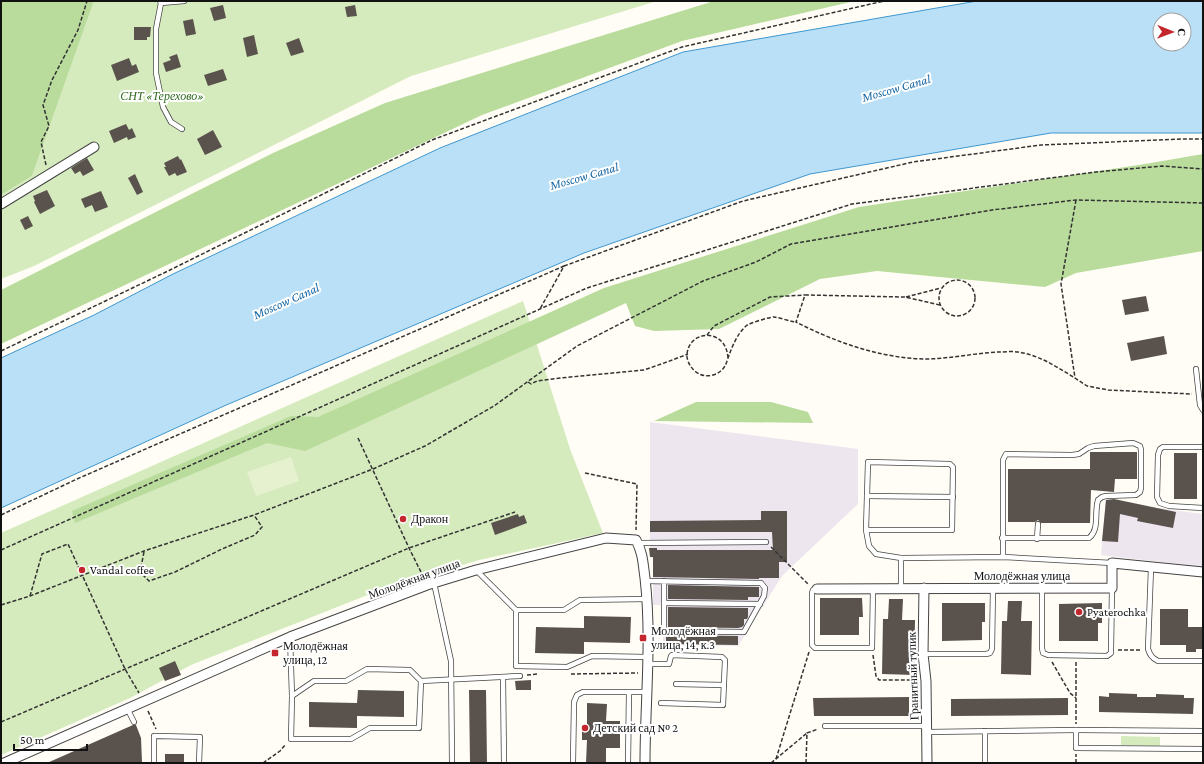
<svg xmlns="http://www.w3.org/2000/svg" width="1204" height="764" font-family="'Crimson Pro',serif">
	<rect width="100%" height="100%" fill="#fffdf5"/>
	<g fill="#eee6ef">
		<path d="M650,422L858,449V504L782,576L738,646L663,645V605H653V558L650,557Z"/>
		<path d="M1106,499L1149,507L1203,514L1202,567L1101,555Z"/>
	</g>
	<g fill="#d5ebbd">
		<path d="M94,1H657L411,76L34,266L1,279V195L32,176Z"/>
		<path d="M523,301L570,449L603,533L479,560L375,592L191,665L130,698L1,755V533Z"/>
		<path d="M1121,736L1160,737V746L1121,745Z"/>
	</g>
	<g fill="#b9dc9c">
		<path d="M1,1H94L32,176L1,195Z"/>
		<path d="M714,1H855L682,41L482,115L1,344V290L273,153L385,103Z"/>
		<path d="M1203,154V251L1076,273L1045,287L877,271L820,279L719,329L654,331L635,326L626,303L305,451L267,443L75,523L72,511L291,416L318,417L604,288L859,207L1145,164Z"/>
		<path d="M696,402H771L808,412L813,423L654,421Z"/>
	</g>
	<path fill="#e6f2cf" d="M291,457L299,481L256,496L247,472Z"/>
	<path fill="#b9e0f7" stroke="#3f96cf" fill-rule="evenodd" d="M977,1H1203V133H1051L810,174L584,253L224,406L1,508V358L94,315L173,274L440,148L683,52ZM1160,20H1184V44H1160Z"/>
	<g fill="#5a524d">
		<path d="M223,5L226,18L214,21L210,8Z"/>
		<path d="M355,5L357,16L347,17L345,7Z"/>
		<path d="M193,19L196,34L186,36L183,21Z"/>
		<path d="M134,27H151L150,37H147V40H134Z"/>
		<path d="M254,35L258,54L247,57L243,38Z"/>
		<path d="M299,38L304,52L291,56L286,43Z"/>
		<path d="M177,54L181,67L166,72L163,63L171,60L169,57Z"/>
		<path d="M129,58L132,66L136,64L139,72L117,81L111,65Z"/>
		<path d="M223,69L227,80L208,86L204,75Z"/>
		<path d="M126,124L129,130L132,128L136,137L128,140L127,137L114,143L109,131Z"/>
		<path d="M213,130L222,147L205,155L197,139Z"/>
		<path d="M178,156L180,160L181,159L187,172L177,176L175,173L169,176L164,167H166L164,163Z"/>
		<path d="M87,158L94,170L83,176L80,171L75,174L71,168Z"/>
		<path d="M135,174L143,192L137,195L128,178Z"/>
		<path d="M47,190L55,206L40,214L34,202L35,201L33,196Z"/>
		<path d="M101,191L108,207L95,212L92,205L85,208L81,199Z"/>
		<path d="M28,216L33,226L25,230L20,220Z"/>
		<path d="M1146,296L1149,311L1125,315L1122,300Z"/>
		<path d="M1164,336L1167,354L1131,361L1127,343Z"/>
		<path d="M1090,452H1137V479H1115L1114,492L1091,490L1090,523H1041L1038,520L1035,522H1008V469H1090Z"/>
		<rect x="1174" y="453" width="23" height="46"/>
		<path d="M1114,499L1176,512L1173,528L1137,521L1138,518L1120,514L1118,542L1102,541L1106,500Z"/>
		<path d="M761,511H787V562H779V578H759V579L653,577V557H650L649,548H657V550H773L772,532H650V521L761,520Z"/>
		<path d="M518,514L519,517L524,515L527,523L495,535L491,523Z"/>
		<path d="M668,585L759,587V597H748V600L668,599Z"/>
		<path d="M820,598H862L863,617H859V635H820Z"/>
		<path d="M889,599H903L902,620H915L914,675L882,674L883,619H888Z"/>
		<path d="M1008,601H1022L1021,621H1032L1031,675L1001,674L1002,621H1007Z"/>
		<path d="M942,603H985V622H982V640L942,641Z"/>
		<path d="M1102,603V623H1098V641H1059V604Z"/>
		<path d="M668,607L748,608V617L747,619H744V625L742,627L738,628L668,627Z"/>
		<path d="M1160,609H1188V627H1203V649H1196V652H1186V645H1160Z"/>
		<path d="M584,616L631,617L630,643L584,642V654L535,653L536,627L584,628Z"/>
		<path d="M666,635L738,636V645L666,644Z"/>
		<path d="M175,661L181,675L165,681L159,668Z"/>
		<path d="M531,680V690H516L515,681Z"/>
		<path d="M358,690L404,691V717L357,716V728L309,727V702L357,703Z"/>
		<path d="M469,690H486L487,763H470Z"/>
		<path d="M1109,693L1137,694V697H1156V694L1184,695V698H1194L1193,714L1099,712V696L1109,697Z"/>
		<path d="M909,697V716H814L813,698Z"/>
		<path d="M1068,698V715L951,716V699Z"/>
		<path d="M587,703L607,704L606,721H620V748H606V763H586L587,740H582V730H587Z"/>
		<path d="M133,725H136L141,738L142,762L137,763H47Z"/>
		<rect x="165" y="754" width="19" height="9"/>
	</g>
	<g fill="none" stroke-linecap="round" stroke-linejoin="round">
		<g stroke="#444" stroke-width="6">
			<g id="service">
				<path d="M160,1L161,3L184,1"/>
				<path d="M161,3L156,29V73L163,107L171,122L182,129"/>
				<path d="M1196,369L1200,405L1203,410"/>
				<path d="M1203,447H1163L1160,449L1158,455L1157,497L1160,503L1169,506L1203,508"/>
				<path d="M867,496L953,497"/>
				<path d="M866,530H952L953,467L950,464L868,462L866,530L869,546L876,554L901,558L1003,557L1112,563"/>
				<path d="M1002,538H1089C1100,529 1094,513 1098,500L1102,497L1106,496L1136,495L1140,492L1141,488V450L1140,446L1133,443L1094,446L1088,448L1079,454L1072,455L1006,454L1003,460V557"/>
				<path d="M1037,539L1038,524"/>
				<path d="M638,543L766,542"/>
				<path d="M901,558V589"/>
				<path d="M1151,568L1148,649C1150,655 1152,658 1158,661H1203"/>
				<path d="M476,570L516,610"/>
				<path d="M645,581L761,583L765,588L764,596L744,632L664,631V581"/>
				<path d="M434,583L451,661L452,763"/>
				<path d="M1042,588V648L1043,653L1048,655L1107,656L1111,653V650L1112,588"/>
				<path d="M817,589L813,590L812,593V645L815,648H872L873,589"/>
				<path d="M647,599L580,600L564,610H516V666L567,667L592,656L648,657"/>
				<path d="M664,603L760,604"/>
				<path d="M290,637L292,696"/>
				<path d="M923,654H986L990,653L992,649L993,588"/>
				<path d="M648,664H669L671,656L672,655L722,657L725,660L723,705L661,703"/>
				<path d="M503,677L504,763"/>
				<path d="M421,681L419,728H370L351,739H291L292,696L314,681H346L367,669L410,670L421,681L520,676"/>
				<path d="M676,684L724,685"/>
				<path d="M127,708L134,722"/>
				<path d="M825,726H927"/>
				<path d="M1076,730V748L1203,749"/>
				<path d="M927,732L1076,730L1203,731"/>
				<path d="M154,763V736H157L200,737L199,763"/>
				<path d="M573,763L574,702L577,695L583,692H646"/>
				<path d="M628,763L629,692"/>
				<path d="M985,763V731"/>
			</g>
		</g>
		<g stroke="#444" stroke-width="11">
			<g id="minor">
				<path d="M1,204L94,147"/>
				<path d="M924,588L923,654L926,681L927,763"/>
				<path d="M817,589L1112,588V563L1203,572"/>
				<path d="M4,763L290,637L427,585L476,570L606,538L636,540C643,553 643,564 645,578C652,640 645,702 645,763"/>
			</g>
		</g>
		<g stroke="#333" stroke-width="1.5" stroke-dasharray="4 2" stroke-linecap="butt">
			<path d="M46,165L41,142L49,126L43,105L52,80L78,30L87,1"/>
			<path d="M1076,200L1061,284L1075,378L1087,386L1108,390L1192,394"/>
			<path d="M564,266L743,201L913,162L1041,145L1183,139H1203"/>
			<circle cx="957" cy="298" r="18"/>
			<path d="M906,297L941,288"/>
			<path d="M940,305L905,297L805,295L796,322C835,342 880,358 924,359C949,359 974,353 999,352C1005,352 1012,351 1018,352C1039,355 1057,367 1075,378"/>
			<path d="M707,335L714,326L770,297L805,295"/>
			<path d="M1,351L170,270L432,140L682,47L884,1"/>
			<path d="M728,358C726,326 686,330 687,357C688,363 691,368 696,372C705,379 719,376 725,366C726,364 727,361 728,358C732,347 737,334 746,326C749,323 770,317 774,317C781,318 789,321 795,322"/>
			<path d="M528,382L531,384L537,381L560,378L644,370L667,362L688,354"/>
			<path d="M358,438L409,548L423,576"/>
			<path d="M585,473L637,484L636,530"/>
			<path d="M1,515L77,479L564,266L540,309"/>
			<path d="M771,547L808,584"/>
			<path d="M1,550L587,288L852,204L1096,172L1162,166L1203,169"/>
			<path d="M144,552L140,572L149,581L175,572L222,549L255,535L262,527L254,515"/>
			<path d="M30,596L42,554L68,544L125,669L139,693"/>
			<path d="M1,605L30,596L144,551L254,515L373,469L425,446L494,406L577,346L703,281L756,262L791,244L992,210L1076,200L1203,203"/>
			<path d="M1118,650H1141"/>
			<path d="M873,655L876,676L879,680H918"/>
			<path d="M1052,662L1070,693L1076,698"/>
			<path d="M1076,662V724"/>
			<path d="M571,674L638,673"/>
			<path d="M527,675L538,674"/>
			<path d="M148,711L156,729"/>
			<path d="M1,722L409,548L515,512"/>
			<path d="M776,759L809,652"/>
			<path d="M263,763L280,751L286,744"/>
			<path d="M771,763L807,733"/>
			<path d="M806,763L807,733L818,729"/>
			<path d="M1076,763V754"/>
		</g>
		<use href="#service" stroke="#fff" stroke-width="4.5"/>
		<use href="#minor" stroke="#fff" stroke-width="9"/>
	</g>
	<g fill="#c4262e" stroke="#fff" stroke-width="1.5">
		<circle cx="403" cy="519" r="4"/>
		<circle cx="82" cy="570" r="4"/>
		<circle cx="1079" cy="612" r="4"/>
		<rect x="639" y="634" width="8" height="8" rx="2"/>
		<rect x="271" y="649" width="8" height="8" rx="2"/>
		<circle cx="585" cy="728" r="4"/>
	</g>
	<g text-anchor="middle" dominant-baseline="central" stroke-width="4" stroke-linejoin="round" paint-order="stroke">
		<g font-size="12" font-style="italic" fill="#2f6b1f" stroke="#fff">
			<text x="162" y="96">СНТ «Терехово»</text>
		</g>
		<g font-size="12" fill="#111" stroke="#fff" text-anchor="start">
			<text x="411" y="519">Дракон</text>
			<text x="90" y="570">Vandal coffee</text>
			<text x="1087" y="612">Pyaterochka</text>
			<text x="651" y="631">Молодёжная<tspan x="651" dy="14">улица, 14, к.3</tspan></text>
			<text x="283" y="646">Молодёжная<tspan x="283" dy="14">улица, 12</tspan></text>
			<text x="593" y="728">Детский сад № 2</text>
		</g>
		<g font-size="12" fill="#111" stroke="#fff">
			<text x="1022" y="576">Молодёжная улица</text>
			<text transform="translate(414 579) rotate(-20)">Молодёжная улица</text>
			<text transform="translate(913 676) rotate(-92)">Гранитный тупик</text>
		</g>
		<g font-size="13" font-style="italic" fill="#1768a6" stroke="#fff">
			<text transform="translate(896 88) rotate(-16)">Moscow Canal</text>
			<text transform="translate(584 176) rotate(-16)">Moscow Canal</text>
			<text transform="translate(286 301) rotate(-24)">Moscow Canal</text>
		</g>
	</g>
	<rect width="1204" height="764" fill="none" stroke="#111111" stroke-width="4"/>
	<g transform="translate(1172 32) rotate(91)"><circle r="19" fill="#ffffff" stroke="#a0a0a0"/>
	<path d="M0-3L7 15L0 10L-7 15Z" fill="#c4262e"/>
	<text y="-6" font-size="11" font-weight="bold" text-anchor="middle" fill="#111111">С</text>
	</g>
	<path d="M14 744v6h73v-6" fill="none" stroke="#111111" stroke-width="2"/>
	<text x="20" y="744" font-size="12" fill="#111111" stroke="#ffffff" stroke-width="3" paint-order="stroke">50 m</text>
</svg>
